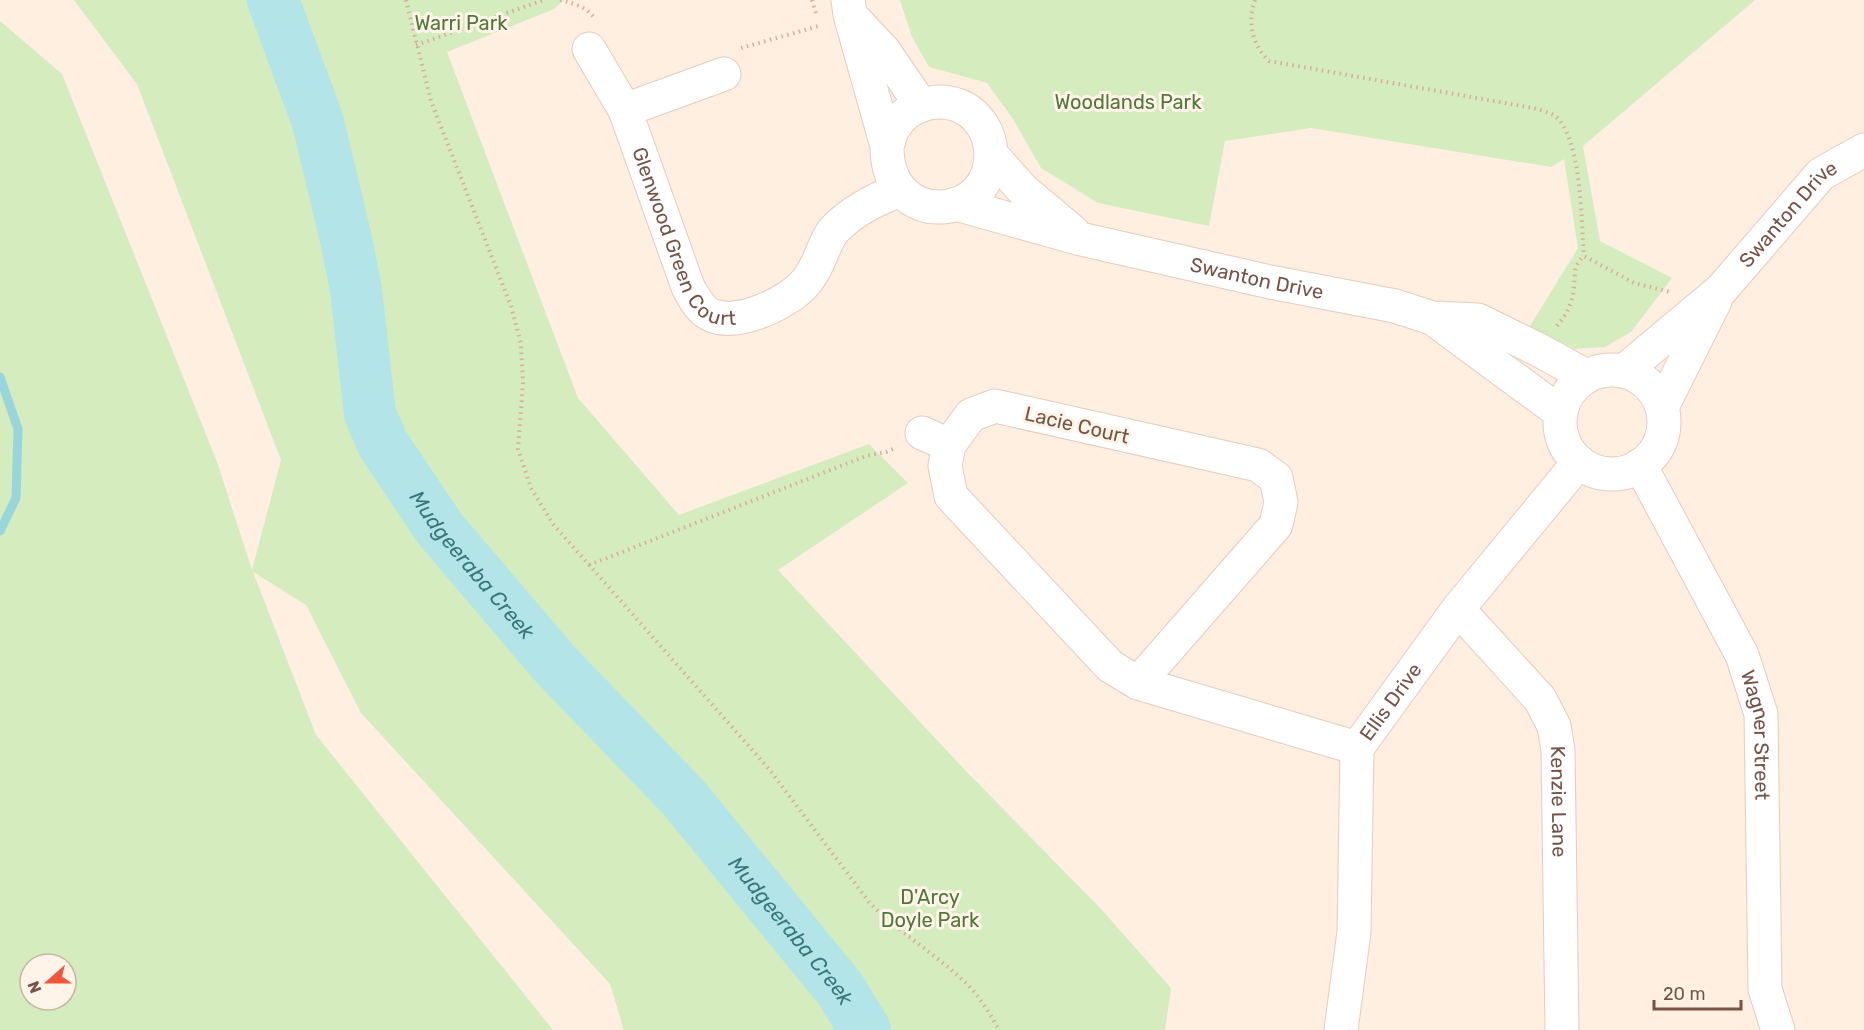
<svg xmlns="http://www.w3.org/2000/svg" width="1864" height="1030" font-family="Rubik,sans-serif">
	<rect width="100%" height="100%" fill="#feefe0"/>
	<g fill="#d4ecbe" fill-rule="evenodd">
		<path d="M74,0H564L554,9L447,52L578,398L679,515L869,444L908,483L778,570L964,769L1101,909L1171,988L1165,1030H624L610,984L361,713L306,605L253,572L316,735L553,1030H0V21L62,74L217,462L252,570L281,460L137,84ZM30,964H66V1000H30Z"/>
		<path d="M900,0H1755L1583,146L1600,241L1672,278L1631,332L1605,347L1574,349L1530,326L1578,248L1564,159L1551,167L1311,128L1225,141L1209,226L1098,203L1041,168L1013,119L987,83L929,67L912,37Z"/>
	</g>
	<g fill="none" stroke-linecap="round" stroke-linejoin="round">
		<path stroke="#99d6db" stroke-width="9" d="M0,377L18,429L16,498L0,531"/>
		<path stroke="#b3e5e8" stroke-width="52" id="s1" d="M273,0L318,122L347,244L356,290L370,414L383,444L440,529L555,664L683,797L840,989L865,1030"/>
		<g stroke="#e4ccbe" stroke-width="35">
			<g id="minor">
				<path d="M848,0L850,15L887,146C886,233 1001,222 990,145C988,132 980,119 969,111C944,94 908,102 893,129C890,134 889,141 887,146"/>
				<path d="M856,21L884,51L921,105"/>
				<path id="s2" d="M589,49L625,110L688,287C694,298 700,310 711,315C737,327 789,303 806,282C820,266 823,243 834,230C852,211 876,199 900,190"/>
				<path d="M625,110L724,74"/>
				<path d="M992,155L1023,190L1073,232"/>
				<path id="s3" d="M956,204L1081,239L1270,282L1395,306L1432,318L1478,320L1539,350L1586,376"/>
				<path d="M1432,318L1561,413"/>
				<circle cx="1612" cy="422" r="52"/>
				<path id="s4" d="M1624,371L1721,290L1821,174L1864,150"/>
				<path d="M1662,407L1715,301"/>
				<path d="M922,433L949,445"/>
				<path id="s5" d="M1640,465L1742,655L1761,714L1765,989L1778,1030"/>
				<path id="s6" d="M1458,609L1540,699L1554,726L1558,750L1562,1030"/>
				<path d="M1138,683L1276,525L1281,502L1276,478L1258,465L995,406L971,415L949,445L945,466L951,496L1110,666L1138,683L1357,748"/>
				<path id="s7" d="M1341,1030L1354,932L1357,748L1458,609L1579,462"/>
			</g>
		</g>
		<g stroke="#daac99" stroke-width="4" stroke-dasharray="1.5 4.5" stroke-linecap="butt">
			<path d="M406,0L431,101L511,306L521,344L523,383L518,449L531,488L553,524L769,769L869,902C899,933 936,954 967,984C980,997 990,1014 999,1030"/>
			<path d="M560,0C574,3 587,7 595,19"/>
			<path d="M812,0L817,17"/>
			<path d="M1255,0C1247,22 1252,45 1269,61L1533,108C1540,110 1549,112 1555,116C1582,138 1581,221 1584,256"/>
			<path d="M416,45L544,0"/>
			<path d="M741,48L819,26"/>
			<path d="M1557,326C1567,314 1573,302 1574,286C1576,271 1572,268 1584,256L1634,283L1670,292"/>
			<path d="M589,565L866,456L886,452L895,448"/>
		</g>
		<use href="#minor" stroke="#fff" stroke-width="33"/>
	</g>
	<g text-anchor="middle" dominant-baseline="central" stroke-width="6" stroke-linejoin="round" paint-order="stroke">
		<g font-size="20" fill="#52773b" stroke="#fff4e7">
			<text x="461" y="23">Warri Park</text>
			<text x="1128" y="102">Woodlands Park</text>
			<text x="930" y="897">D'Arcy<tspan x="930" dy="23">Doyle Park</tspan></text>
		</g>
		<g font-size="20" fill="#765346" stroke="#fff4e7">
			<text stroke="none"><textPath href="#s4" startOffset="228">Swanton Drive</textPath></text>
			<text stroke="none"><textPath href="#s2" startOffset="216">Glenwood Green Court</textPath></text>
			<text stroke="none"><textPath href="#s3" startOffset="310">Swanton Drive</textPath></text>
			<text transform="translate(1077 425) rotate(13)">Lacie Court</text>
			<text stroke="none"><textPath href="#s7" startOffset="340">Ellis Drive</textPath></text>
			<text stroke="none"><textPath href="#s5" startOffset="298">Wagner Street</textPath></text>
			<text stroke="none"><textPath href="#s6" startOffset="228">Kenzie Lane</textPath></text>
		</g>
		<g font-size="21" font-style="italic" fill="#39777d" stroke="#fff4e7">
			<text stroke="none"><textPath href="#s1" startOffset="610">Mudgeeraba Creek</textPath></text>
			<text stroke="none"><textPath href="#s1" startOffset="1096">Mudgeeraba Creek</textPath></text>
		</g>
	</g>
	<g transform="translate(48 982) rotate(249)"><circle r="28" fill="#fff4e7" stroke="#c8b4a7" stroke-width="1.5"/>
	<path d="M0-4.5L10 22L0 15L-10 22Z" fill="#f1553c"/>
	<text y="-9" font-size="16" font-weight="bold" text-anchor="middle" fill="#765346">N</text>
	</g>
	<path d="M1654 1000v9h87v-9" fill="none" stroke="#765346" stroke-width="3"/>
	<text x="1663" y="1000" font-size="18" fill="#765346" stroke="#fff4e7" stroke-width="4.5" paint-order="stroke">20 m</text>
</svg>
